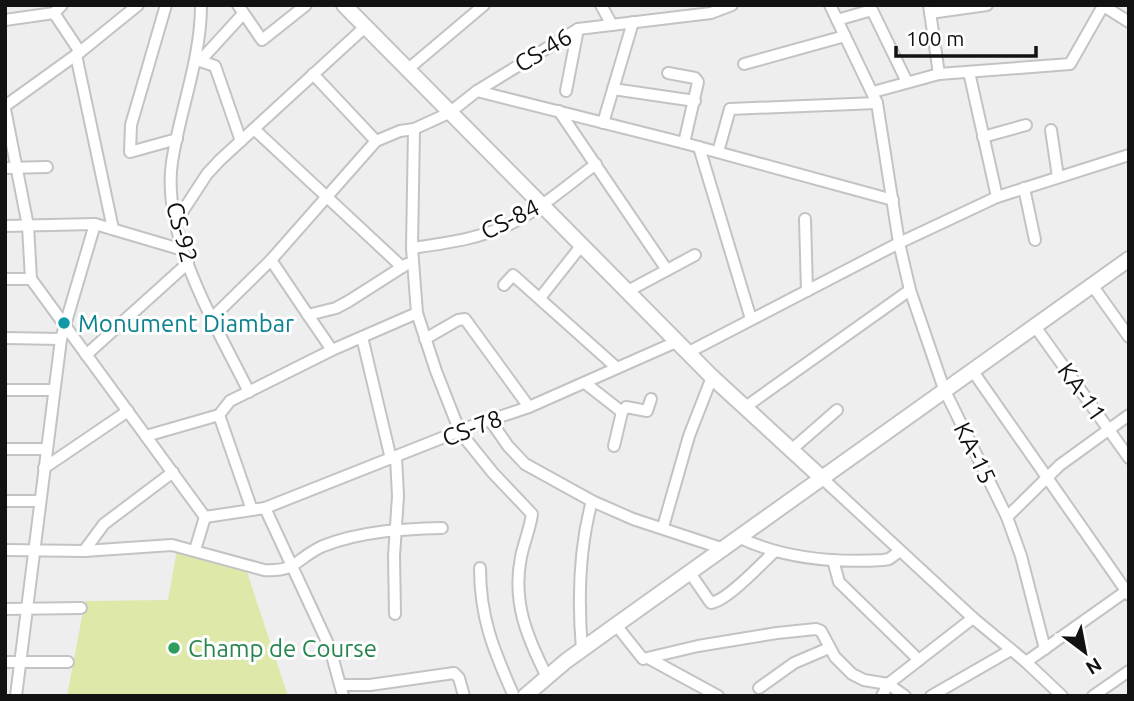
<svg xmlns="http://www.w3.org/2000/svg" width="1134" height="701" font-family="Ubuntu,sans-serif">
	<rect width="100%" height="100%" fill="#eeeeef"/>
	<path fill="#dee8a8" d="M177,550L247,572L288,696H67L85,601L168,600Z"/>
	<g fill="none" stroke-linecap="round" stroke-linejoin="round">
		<g stroke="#c3c3c5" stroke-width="14">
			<g id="minor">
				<path d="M166,5L131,125L130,152L177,139"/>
				<path d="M201,5C201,59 180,110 172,162C161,237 217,327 249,392"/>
				<path d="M238,5L262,40L306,5"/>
				<path d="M601,5L612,25"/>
				<path d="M830,5L877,103L899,243L910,290L944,389L1007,517L1021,556L1045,649"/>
				<path d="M929,5L939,74"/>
				<path d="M1102,5L1129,22"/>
				<path d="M54,13L80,52"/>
				<path d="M930,13L987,5"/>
				<path d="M5,20L54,13L62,5"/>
				<path d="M837,20L872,10L907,82"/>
				<path d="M76,55L113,229"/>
				<path d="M200,61L243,14"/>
				<path d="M195,62L200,61L215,66L241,141"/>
				<path d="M744,64L845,36"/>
				<path d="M407,70L484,5"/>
				<path d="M969,72L997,197"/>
				<path d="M668,73L695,78L698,82L684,143"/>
				<path d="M313,74L376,141"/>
				<path d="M613,89L695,101"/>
				<path d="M477,91L684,143L893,200"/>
				<path d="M566,91L578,29"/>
				<path d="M873,92L939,74L1070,64L1103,6"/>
				<path d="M5,106L80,52L138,5"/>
				<path d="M5,109L28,226L31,279L205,517"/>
				<path d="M559,111L667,270"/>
				<path d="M603,123L633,22"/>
				<path d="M254,129L402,267"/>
				<path d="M414,129L412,248L417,313L436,371L460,432L493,473L532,514C530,529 524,542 521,557C512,602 527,637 547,677"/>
				<path d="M1051,130L1058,177"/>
				<path d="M983,137L1026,125"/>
				<path d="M699,147L751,319"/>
				<path d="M718,152L730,109L877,103"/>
				<path d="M5,168L47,167"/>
				<path d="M1024,188L1035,240"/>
				<path d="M805,219L807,291"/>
				<path d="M175,223L207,174L220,160L365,27"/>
				<path d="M5,226L95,224L183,250"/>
				<path d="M412,248C446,243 480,239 512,223C542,208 569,184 596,164"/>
				<path d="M271,260L308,315L336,308L349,301L407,264"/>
				<path d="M5,279H31"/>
				<path d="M504,285L513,275L617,368"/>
				<path d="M1092,285L1129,337"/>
				<path d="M626,292L695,255"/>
				<path d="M540,298L581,246"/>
				<path d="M308,315L332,350"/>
				<path d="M213,317L271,260L376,141L400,131L414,129L449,113L477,91L578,29L711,13L732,5"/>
				<path d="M1034,325L1129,458"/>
				<path d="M362,337L391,459"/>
				<path d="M5,338L61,339"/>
				<path d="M425,339L458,320L465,319L529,407"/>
				<path d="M687,353L899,243L997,197L1129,155"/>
				<path d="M86,355L188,263"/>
				<path d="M972,370L1129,595"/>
				<path d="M585,383L622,412L626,407L647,411L651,399"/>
				<path d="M5,390H54"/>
				<path d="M744,408L910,290"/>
				<path d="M490,420L508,446L525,464L592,501L633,519L724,549"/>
				<path d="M146,436L219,415"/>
				<path d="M614,446L622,412"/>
				<path d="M5,449H47"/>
				<path d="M790,451L837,410"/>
				<path d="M44,468L128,411"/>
				<path d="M823,479L973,618L1026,662L1062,696"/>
				<path d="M5,501H40"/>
				<path d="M265,508L330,648L343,696"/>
				<path d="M252,510L219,415L230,401L332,350L417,313"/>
				<path d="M205,517L265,508L472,426L529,407L676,342"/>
				<path d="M1007,517L1060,465L1129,415"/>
				<path d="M663,527L689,436L712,377"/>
				<path d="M740,538C785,559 834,563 883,560L889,559L900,551"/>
				<path d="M5,550L84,551L172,545L264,570C298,572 296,558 323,546C361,531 402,529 442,528"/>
				<path d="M195,550L205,517"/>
				<path d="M84,551L104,524L173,472"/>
				<path d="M833,560L839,582L919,660"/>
				<path d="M480,568C480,617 493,649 513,694"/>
				<path d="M690,573L708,599L711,603C728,600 760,565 774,552"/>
				<path d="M5,609L81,608"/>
				<path d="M395,614L394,556L398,496L396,457"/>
				<path d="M616,625L643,659L698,646L777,633L816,629L821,631L835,657L852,674L864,680L888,684L905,696"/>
				<path d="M582,650C578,602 579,548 592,501"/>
				<path d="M650,659L718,696"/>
				<path d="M5,662H68"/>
				<path d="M1026,662L1129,589"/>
				<path d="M342,685H370L454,673L459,678L464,696"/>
				<path d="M759,688L794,663L829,648"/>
				<path d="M16,696L61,339L95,224"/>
				<path d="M882,696L888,684L973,618"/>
				<path d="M931,696L1011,650"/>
				<path d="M1093,696L1129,671"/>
			</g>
		</g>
		<g stroke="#c3c3c5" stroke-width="18">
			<g id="major">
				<path d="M344,5L712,377L823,479"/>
				<path d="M525,696L566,661L616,625L1129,259"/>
			</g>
		</g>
		<use href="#minor" stroke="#fff" stroke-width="10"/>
		<use href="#major" stroke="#fff" stroke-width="14"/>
	</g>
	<circle fill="#0f9aa8" stroke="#fff" stroke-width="2.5" cx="64" cy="323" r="7"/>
	<circle fill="#2e9e5b" stroke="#fff" stroke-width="2.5" cx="174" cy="648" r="7"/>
	<g text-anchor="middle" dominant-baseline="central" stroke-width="6" stroke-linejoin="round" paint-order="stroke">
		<g font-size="24" fill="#121213" stroke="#fff">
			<text transform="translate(543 50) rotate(-31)">CS-46</text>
			<text transform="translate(510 219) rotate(-26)">CS-84</text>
			<text transform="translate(182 232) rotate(75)">CS-92</text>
			<text transform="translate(1082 392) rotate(55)">KA-11</text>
			<text transform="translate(472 428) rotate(-21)">CS-78</text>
			<text transform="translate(975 453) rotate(64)">KA-15</text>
		</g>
		<g font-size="24" fill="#0d838f" stroke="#fff" text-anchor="start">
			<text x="78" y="323">Monument Diambar</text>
		</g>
		<g font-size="24" fill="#27864d" stroke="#fff" text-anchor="start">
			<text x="188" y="648">Champ de Course</text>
		</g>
	</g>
	<rect width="1134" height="701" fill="none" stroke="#121213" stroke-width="14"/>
	<g transform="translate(1085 652) rotate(148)" stroke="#ffffff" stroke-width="5" paint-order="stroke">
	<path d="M0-5L12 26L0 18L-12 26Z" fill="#121213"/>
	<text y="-10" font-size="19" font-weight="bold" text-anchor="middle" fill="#121213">N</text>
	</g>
	<path d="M896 46v10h140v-10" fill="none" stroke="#121213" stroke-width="3.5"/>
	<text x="906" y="46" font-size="21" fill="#121213" stroke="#ffffff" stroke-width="5" paint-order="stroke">100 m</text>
</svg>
